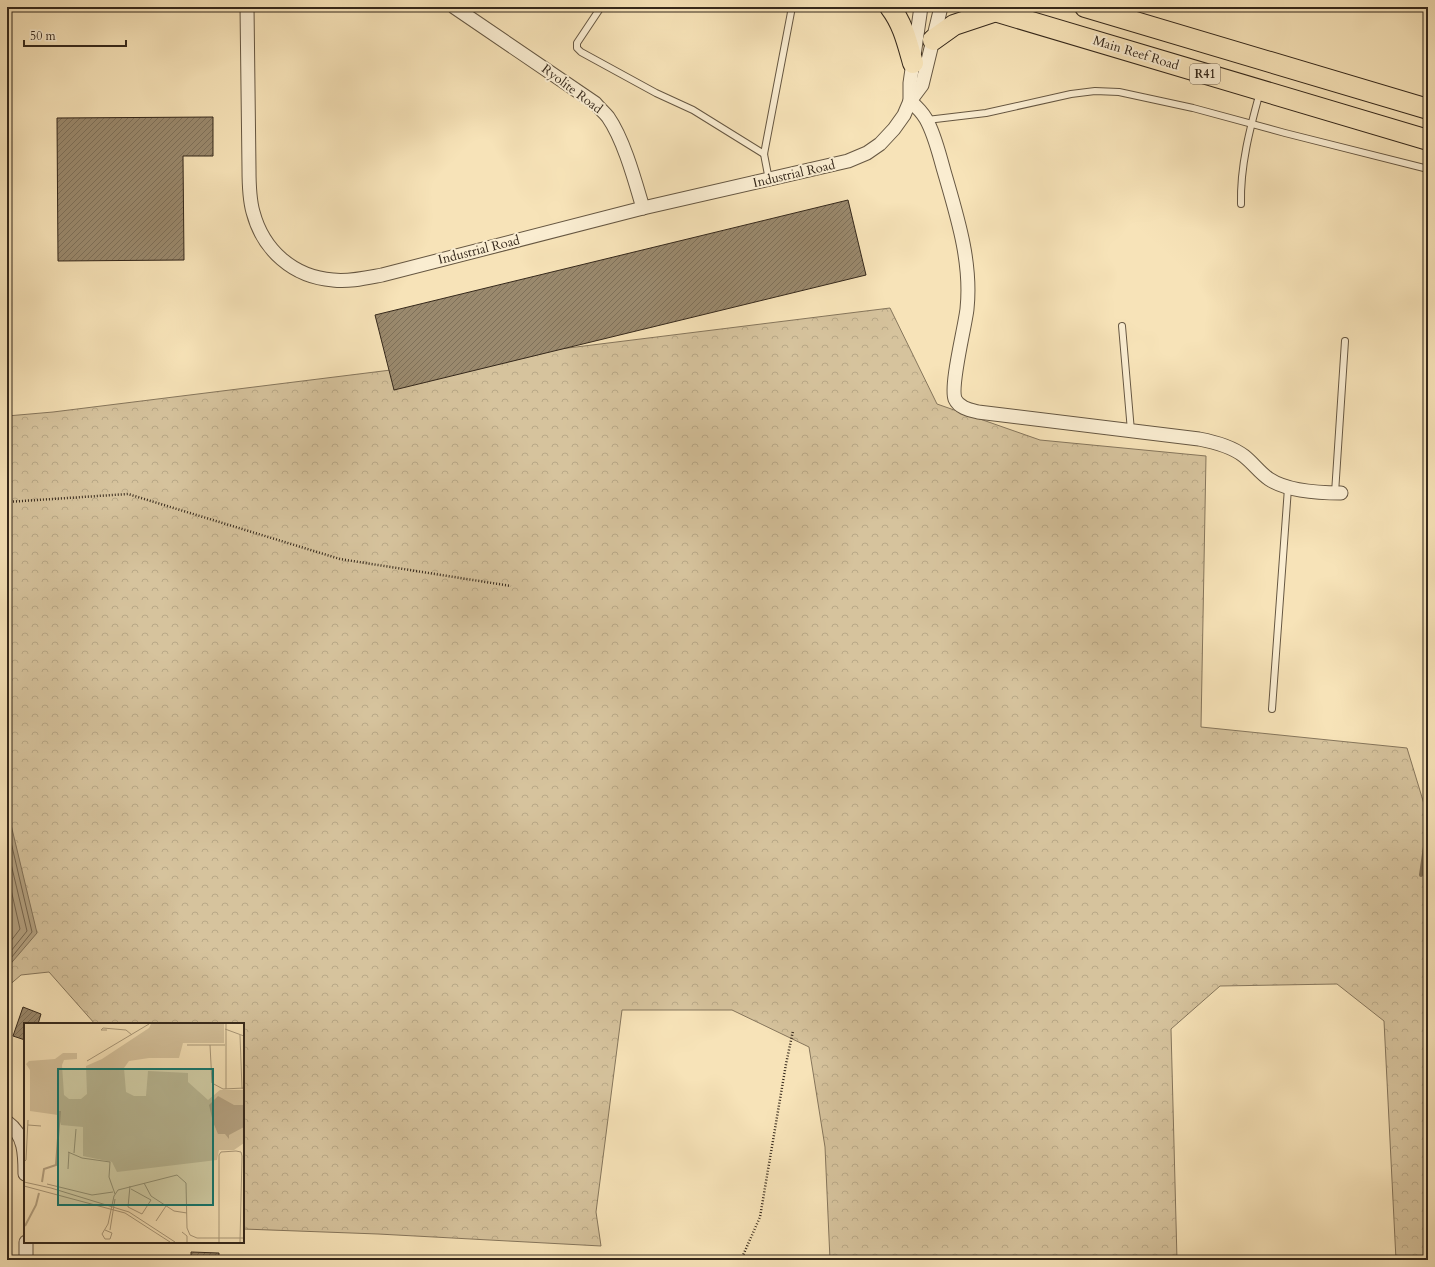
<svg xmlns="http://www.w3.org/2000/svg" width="1435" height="1267" font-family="Cardo,serif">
	<defs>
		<pattern id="forest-crowns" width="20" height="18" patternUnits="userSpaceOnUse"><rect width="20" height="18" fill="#d6c39d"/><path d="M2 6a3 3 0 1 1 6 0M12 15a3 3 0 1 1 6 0" fill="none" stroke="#b8a887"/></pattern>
		<pattern id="building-hatch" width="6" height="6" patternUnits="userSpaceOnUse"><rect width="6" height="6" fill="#9a896d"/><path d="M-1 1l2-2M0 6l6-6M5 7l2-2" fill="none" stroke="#7e7059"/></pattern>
	</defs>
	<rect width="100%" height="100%" fill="#f7e3b8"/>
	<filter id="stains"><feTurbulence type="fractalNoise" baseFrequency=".005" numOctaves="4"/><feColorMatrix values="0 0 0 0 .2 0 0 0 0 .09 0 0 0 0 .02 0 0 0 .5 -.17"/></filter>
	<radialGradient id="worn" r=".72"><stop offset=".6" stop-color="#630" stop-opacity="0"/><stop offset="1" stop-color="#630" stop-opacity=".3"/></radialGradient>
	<path fill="url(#forest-crowns)" stroke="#86765c" d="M890,308L937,404L1040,440L1206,456L1201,727L1407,748L1428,817V1260H1396L1384,1021L1337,984L1220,986L1171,1029L1177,1260H830L825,1147L809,1047L732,1010H622L596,1212L601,1246L378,1234L243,1229V1024H95L49,972L21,975L7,987V416L53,412Z"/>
	<path fill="#b5a383" stroke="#827259" d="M7,808L37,933L7,968Z"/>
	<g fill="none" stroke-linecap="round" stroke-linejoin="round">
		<g stroke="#75664f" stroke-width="1">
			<path d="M7,825L32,932L7,963"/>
			<path d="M7,847L27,931L7,956"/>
			<path d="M7,872L20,929L7,946"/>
		</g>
		<path stroke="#827259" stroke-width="4" d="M1421,875L1428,825"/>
	</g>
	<g fill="url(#building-hatch)" stroke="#35281b">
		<path d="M213,117V156H183L184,260L58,261L57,118Z"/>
		<path d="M848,200L866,275L394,390L375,315Z"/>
		<path d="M23,1007L41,1014L38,1024H25V1040L13,1036Z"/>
		<path d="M191,1252L219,1253V1260H191Z"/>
	</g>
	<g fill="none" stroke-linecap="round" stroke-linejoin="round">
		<g stroke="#665742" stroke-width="8">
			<g id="lane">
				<path d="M601,7L577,43V48L581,52L656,93L693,110L764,154"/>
				<path d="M927,120L986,113L1071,94L1095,91L1119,92L1193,108L1285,133L1428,169"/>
				<path d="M769,180L764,154L792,7"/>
				<path d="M1241,204C1240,166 1250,128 1260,92"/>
				<path d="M1122,326L1131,431"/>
				<path d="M1335,493L1345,341"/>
				<path d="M1272,709L1288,488"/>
			</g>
		</g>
		<g stroke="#665742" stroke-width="15">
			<g id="street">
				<path d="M247,7L249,169C249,183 249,198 253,212C263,250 293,277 333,280C349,282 366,278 382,275L643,208L848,161L867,153L880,144L894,129L904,115L910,101L922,85L941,7"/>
				<path d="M454,7L595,103C599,108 604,112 608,117C624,140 635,181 643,208"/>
				<path d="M921,7L910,83V101C917,107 922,112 926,119C935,135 939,154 944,171C957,216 972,262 967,309C965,327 950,385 955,399C959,408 970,410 978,412L1199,439C1215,442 1231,446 1244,456C1253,463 1260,473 1269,479C1287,491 1320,493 1341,493"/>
				<path d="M7,1122C25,1135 25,1155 25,1174"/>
				<path d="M26,1242V1260"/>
			</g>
		</g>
		<g stroke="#35281b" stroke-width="22">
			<g id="primary">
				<path d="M890,7C903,24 907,42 913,63"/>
				<path d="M981,7L1428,140"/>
				<path d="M1085,7L1428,109"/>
				<path d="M933,40L954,25L996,11"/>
			</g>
		</g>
		<g stroke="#35281b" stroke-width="2.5" stroke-dasharray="1 2" stroke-linecap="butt">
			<path d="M7,502L128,494L340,559L511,586"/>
			<path d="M741,1260L760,1217L786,1064L793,1031"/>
		</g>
		<use href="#lane" stroke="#faedd1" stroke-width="6"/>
		<use href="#street" stroke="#faedd1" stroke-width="13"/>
		<use href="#primary" stroke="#f7e3b8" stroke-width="20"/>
	</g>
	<g text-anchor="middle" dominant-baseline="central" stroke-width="4" stroke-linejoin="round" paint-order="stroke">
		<rect fill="#faedd1" stroke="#706352" stroke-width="1" x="1190" y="64" width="30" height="20" rx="3"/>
		<g font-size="12" font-weight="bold" fill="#35281b">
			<text x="1205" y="74">R41</text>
		</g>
		<g font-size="13" fill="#35281b" stroke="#faedd1">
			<text transform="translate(1136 53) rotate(17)">Main Reef Road</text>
			<text transform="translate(572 89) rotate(37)">Ryolite Road</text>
			<text transform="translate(794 174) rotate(-13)">Industrial Road</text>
			<text transform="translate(479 250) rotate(-14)">Industrial Road</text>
		</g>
	</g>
	<g transform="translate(24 1023)">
		<rect width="220" height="220" fill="#f7e3b8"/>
		<path d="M127,1H200V20H159L155,35H125L105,38L100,45L102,69L110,73H122L124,48L164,50V59L184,77L196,67H220V120L210,127H195L193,137L93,149L88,139L59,133V104L37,102L34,92L6,88V47L2,41L5,38L31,36L39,30H53V36L40,37L38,42L40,72L45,76H57L63,71L62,43L78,36L125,5Z" fill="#d6c39d"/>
		<path d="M194,73L210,82H220V104L205,112V116L201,111H194L189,99L185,82Z" fill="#b5a383"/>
		<path fill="none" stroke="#b5a383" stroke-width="2" d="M18,159L20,146L32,142L36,88M1,203L12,182L15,170"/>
		<path fill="none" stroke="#a99879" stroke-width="1" d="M202,1V66M201,6L220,13M83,7H77L79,5L102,7L108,12M216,12L218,66M163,22H201M186,22L188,60L199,66L220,65M63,38L125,1M4,102L17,103M44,129L58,135L86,139L85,154L91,171M50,130L52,106M0,139L2,137L4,97M44,146L45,129M0,159L27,165L105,189L151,219M120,160L127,173L150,188L163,190M23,161L68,172L89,169M0,163L101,190L146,219M106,163L104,184L118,191L127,177L107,166M132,198L142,183M81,207L88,210L86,216H81L78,211L84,201L90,173L94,167L153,152L162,160L163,205L166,212L173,215H220M86,207L91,176M158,209L163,213V219M195,219V132L197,129L212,128L217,129L218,133L216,219"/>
		<path fill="#0f766e" fill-opacity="0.15" stroke="#0f766e" stroke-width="2" d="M34,46H189V182H34Z"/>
		<rect width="220" height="220" fill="none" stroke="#35281b" stroke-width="2"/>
	</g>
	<rect width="1435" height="1267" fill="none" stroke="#f7e3b8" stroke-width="24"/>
	<rect x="8" y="8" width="1419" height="1251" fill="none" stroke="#35281b" stroke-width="2"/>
	<rect x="12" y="12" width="1411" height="1243" fill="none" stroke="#35281b"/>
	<path d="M24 40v6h102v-6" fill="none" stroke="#35281b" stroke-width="2"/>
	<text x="30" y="40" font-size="12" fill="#35281b" stroke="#faedd1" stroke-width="3" paint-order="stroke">50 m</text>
	<rect width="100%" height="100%" filter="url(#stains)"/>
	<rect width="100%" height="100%" fill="url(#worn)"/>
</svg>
